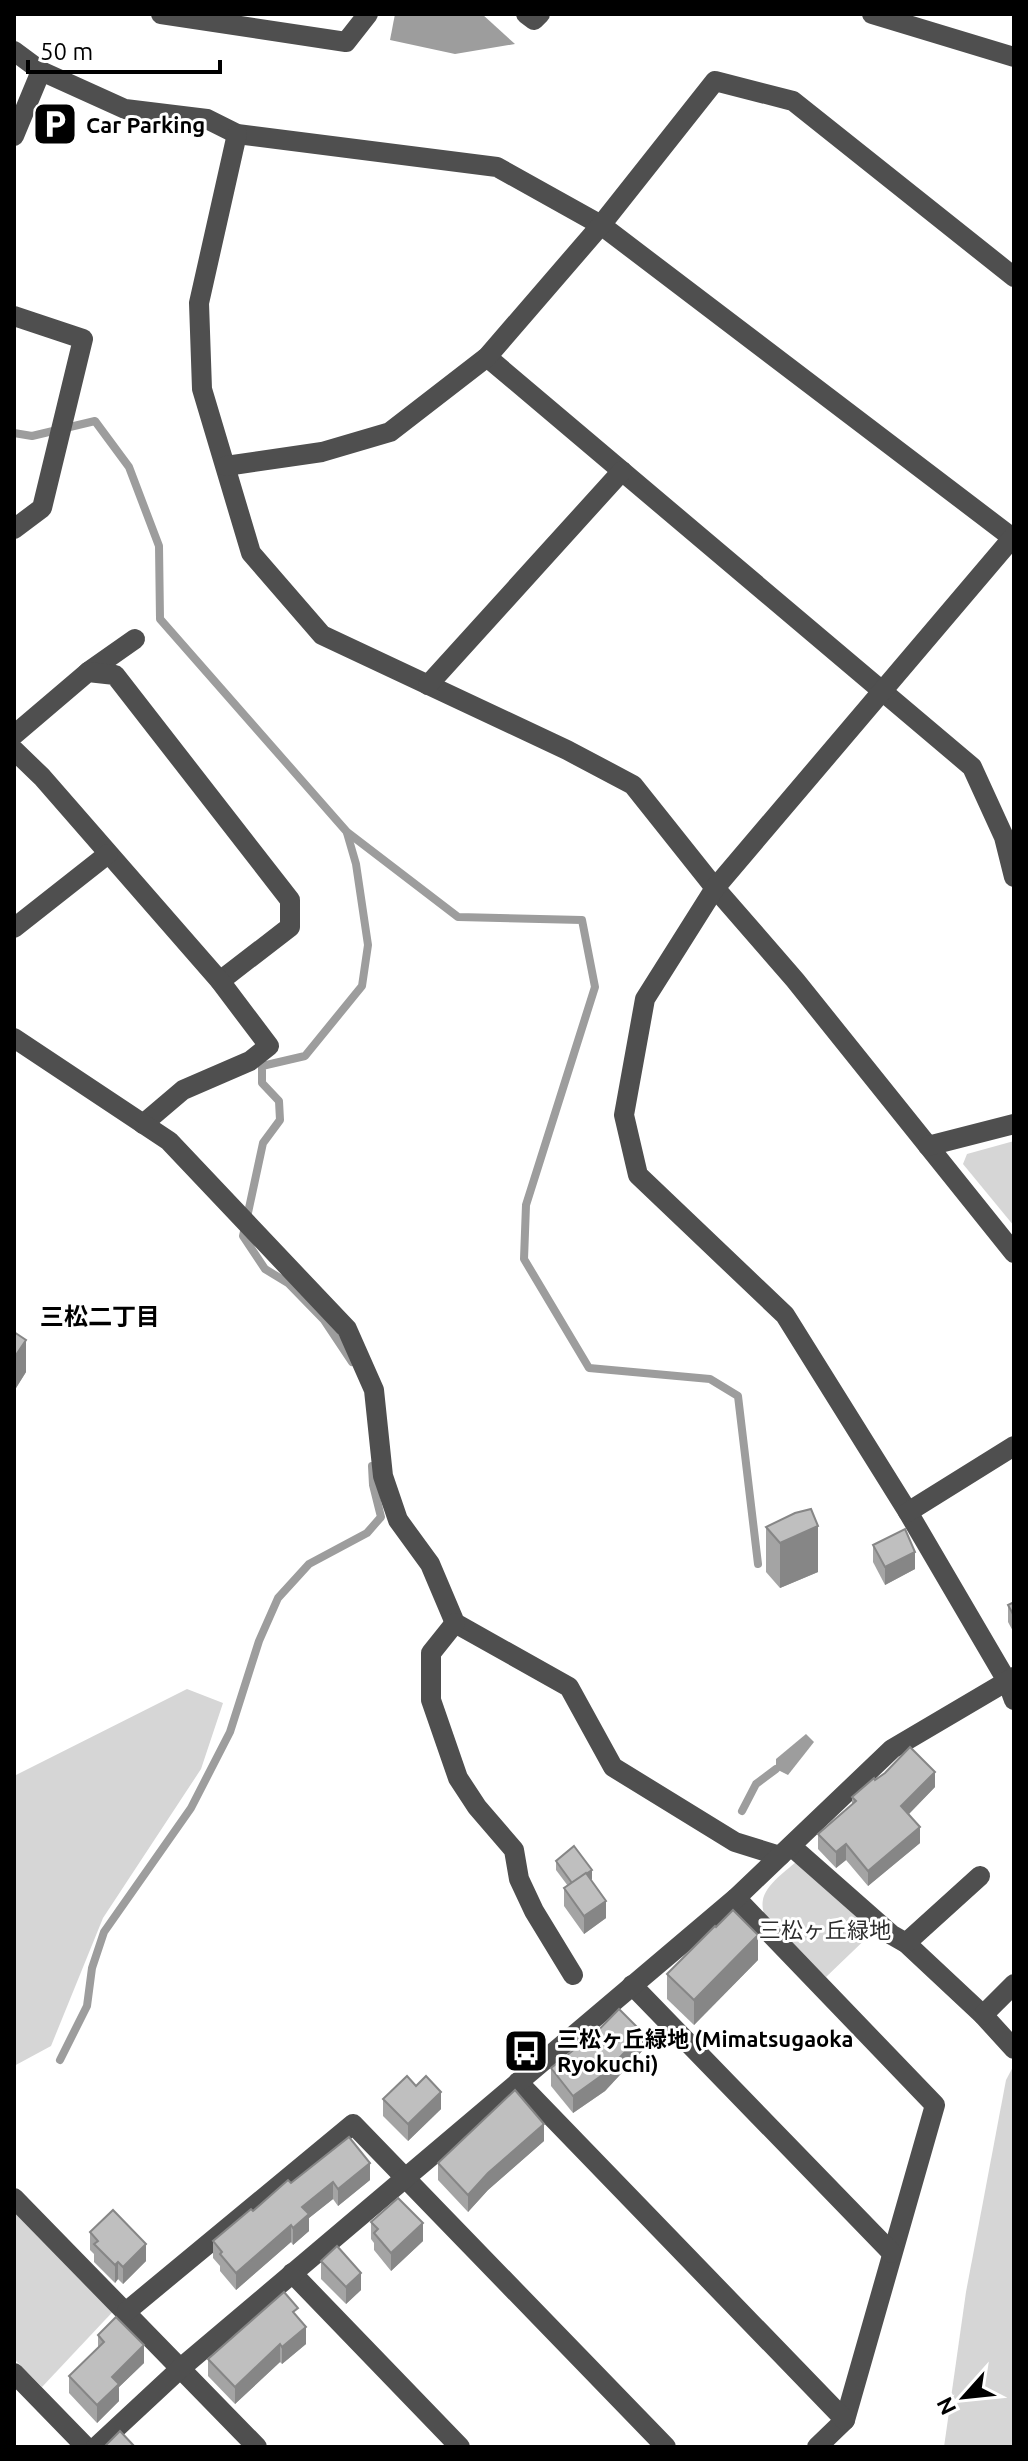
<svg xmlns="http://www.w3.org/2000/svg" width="1028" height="2461" font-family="Ubuntu,'Noto Sans JP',sans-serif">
	<rect width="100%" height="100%" fill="#fff"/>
	<g fill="#d6d6d6">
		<path d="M1014,1141V1226L963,1164L967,1154Z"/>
		<path d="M187,1689L223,1703L201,1769L103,1918L51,2046L14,2066V1776Z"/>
		<path d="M797,1861L876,1929L826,1977L764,1913C756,1890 782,1875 797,1861Z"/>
		<path d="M1014,2065V2447H944L966,2292L1006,2080Z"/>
		<path d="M14,2198L120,2304L42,2387L14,2359Z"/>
	</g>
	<g fill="#9d9d9d">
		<path d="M395,14H482L515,44L455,54L390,40Z"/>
		<path d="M806,1734L814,1742L788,1775L776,1769V1759Z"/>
	</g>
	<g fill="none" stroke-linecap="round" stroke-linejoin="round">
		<g stroke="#9d9d9d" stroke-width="8">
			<path d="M14,433L32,436L95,421L129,467L159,546L160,619L347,832L458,917L582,920L595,987L526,1205L524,1259L589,1368L710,1379L738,1396L758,1564"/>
			<path d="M347,833L356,864L368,945L362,986L305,1056L262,1066V1083L279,1101L280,1120L263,1143L243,1236L265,1269L288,1283L324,1320L352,1362"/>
			<path d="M742,1811L756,1784L776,1769"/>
			<path d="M60,2060L87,2006L92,1968L104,1932L191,1808L230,1732L259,1641L278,1598L309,1564L367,1533L381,1517L373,1485L372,1466"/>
		</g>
		<g stroke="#4f4f4f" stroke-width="20">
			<path d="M161,14L346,42L368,14"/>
			<path d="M526,14L534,20L540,14"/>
			<path d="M872,14L1014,57"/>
			<path d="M14,51L41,71L125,109L207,119L237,134L497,167L601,225L1014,539"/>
			<path d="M237,134L199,303L202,389L251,553L322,635L567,750L633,785L715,888L795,980L1014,1253"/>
			<path d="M14,136L41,71"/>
			<path d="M14,316L83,339L42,508L14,529"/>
			<path d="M487,357L972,767L1004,837L1014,877"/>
			<path d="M226,466L322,452L390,432L487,357L601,225L715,81L793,101L1014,277"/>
			<path d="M1014,536L715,888L645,999L624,1115L638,1175L785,1315L908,1512L1007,1681L1014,1700"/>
			<path d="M88,672L135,639"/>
			<path d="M428,685L622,471"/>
			<path d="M14,735L88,672L115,675L290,900V927L220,981"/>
			<path d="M14,750L42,777L220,981L269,1046L250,1061L183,1090L143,1124"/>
			<path d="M14,928L108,854"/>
			<path d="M14,1038L169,1141L347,1329L374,1390L383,1476L398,1520L430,1564L455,1623L569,1687L613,1767L735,1842L780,1856"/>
			<path d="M928,1146L1014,1124"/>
			<path d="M908,1512L1014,1446"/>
			<path d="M455,1623L431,1653V1700L458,1778L477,1807L514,1850L519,1879L534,1911L573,1975"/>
			<path d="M791,1846L892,1935L906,1943L983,2015L1014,2049"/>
			<path d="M736,1898L935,2105L845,2420L817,2447"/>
			<path d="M906,1943L980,1876"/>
			<path d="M632,1985L892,2253"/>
			<path d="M983,2015L1014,1984"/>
			<path d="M518,2082L845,2420"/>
			<path d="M14,2198L257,2447"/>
			<path d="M292,2273L460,2447"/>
			<path d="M127,2311L353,2124L666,2447"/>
			<path d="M14,2373L86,2447"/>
			<path d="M96,2447L182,2367L736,1898L892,1749L1014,1677"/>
		</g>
	</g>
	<g fill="#a4a4a4">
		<path d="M14,1332L26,1372L16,1388L14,1387Z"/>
		<path d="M766,1527L818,1572L780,1588L766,1572Z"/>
		<path d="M873,1545L915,1569L885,1585L873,1562Z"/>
		<path d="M1014,1602V1633L1008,1622V1605Z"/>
		<path d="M875,1780L935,1787L909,1814L920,1843L868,1886L846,1860L836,1868L818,1849V1834L852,1805V1797Z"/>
		<path d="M556,1861L592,1879L591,1880L606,1918L584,1934L564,1906V1888L568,1886L556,1870Z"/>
		<path d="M758,1960L694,2025L667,1999V1974Z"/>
		<path d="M583,2046L643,2050L605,2091L573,2113L551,2086V2068Z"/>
		<path d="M383,2099L441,2109L408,2141L383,2116Z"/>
		<path d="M544,2141L488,2190L468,2212L438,2180V2163Z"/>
		<path d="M370,2180L338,2206L333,2199L309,2218V2231L293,2245L291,2242L236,2290L220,2271V2266L213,2258V2241L291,2183Z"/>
		<path d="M371,2222L423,2241L391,2271L374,2250V2243L371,2239Z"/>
		<path d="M90,2232L146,2261L123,2284L118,2279L115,2283L94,2262V2254L90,2250Z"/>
		<path d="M321,2261L361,2290L346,2304L321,2279Z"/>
		<path d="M298,2318L306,2344L282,2364L280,2362L235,2404L208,2376V2359Z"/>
		<path d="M98,2335L144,2363L119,2387V2401L97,2423L69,2393V2376L98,2348Z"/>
	</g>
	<g fill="#868686">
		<path d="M26,1340V1372L16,1388V1355Z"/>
		<path d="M818,1526V1572L780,1588V1543Z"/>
		<path d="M915,1552V1569L885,1585V1567Z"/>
		<path d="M935,1772V1787L901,1822V1806Z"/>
		<path d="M920,1827V1843L868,1886V1871Z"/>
		<path d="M846,1844V1860L836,1868V1852Z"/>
		<path d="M592,1870V1879L573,1893V1884Z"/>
		<path d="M606,1901V1918L584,1934V1916Z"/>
		<path d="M758,1935V1960L694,2025V2000Z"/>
		<path d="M643,2033V2050L605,2091L573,2113V2096Z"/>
		<path d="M441,2092V2109L408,2141V2124Z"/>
		<path d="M544,2124V2141L488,2190L468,2212V2195L488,2173Z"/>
		<path d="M370,2163V2180L338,2206V2189Z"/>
		<path d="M333,2182V2199L309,2218V2231L293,2245V2228L302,2207Z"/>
		<path d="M423,2223V2241L391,2271V2253Z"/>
		<path d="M291,2225V2242L236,2290V2273Z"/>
		<path d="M146,2244V2261L123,2284V2267Z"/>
		<path d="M118,2262V2279L115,2283V2265Z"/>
		<path d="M361,2273V2290L346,2304V2287Z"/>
		<path d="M306,2327V2344L282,2364V2347Z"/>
		<path d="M280,2344V2362L235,2404V2387Z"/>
		<path d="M144,2345V2363L119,2387V2401L97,2423V2405L112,2377Z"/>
	</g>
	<g fill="#bfbfbf" stroke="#868686" stroke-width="2">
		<path d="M14,1332L26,1340L16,1355L14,1354Z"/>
		<path d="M811,1509L818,1526L780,1543L766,1527L795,1513Z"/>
		<path d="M905,1529L915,1552L885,1567L873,1545Z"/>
		<path d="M1014,1602V1616L1008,1605Z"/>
		<path d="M910,1747L935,1772L901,1806L920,1827L868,1871L846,1844L836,1852L818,1834L856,1801L852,1797L874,1778L875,1780L885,1773Z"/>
		<path d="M574,1846L592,1870L572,1883L556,1861Z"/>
		<path d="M586,1873L606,1901L584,1916L564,1888Z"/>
		<path d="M733,1910L758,1935L694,2000L667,1974L715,1926L716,1927Z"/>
		<path d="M619,2009L643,2033L605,2073L573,2096L551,2068L581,2044L583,2046Z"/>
		<path d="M407,2076L416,2086L426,2076L441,2092L408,2124L383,2099Z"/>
		<path d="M515,2090L544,2124L488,2173L468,2195L438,2163Z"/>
		<path d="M349,2137L370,2163L338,2189L333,2182L302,2207L309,2214L293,2228L291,2225L236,2273L220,2254L222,2252L213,2241L251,2209L253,2211L288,2180L291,2183Z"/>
		<path d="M398,2198L423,2223L391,2253L374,2233L378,2229L371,2222Z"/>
		<path d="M113,2210L146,2244L123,2267L118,2262L115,2265L94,2244L98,2241L90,2232Z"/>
		<path d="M337,2246L361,2273L346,2287L321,2261Z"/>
		<path d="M284,2292L298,2308L293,2312L306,2327L282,2347L280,2344L235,2387L208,2359Z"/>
		<path d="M116,2317L144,2345L112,2377L119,2384L97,2405L69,2376L104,2342L98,2335Z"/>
		<path d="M120,2431L135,2447H104Z"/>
	</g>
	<defs>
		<g id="parking-square" transform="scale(2.3)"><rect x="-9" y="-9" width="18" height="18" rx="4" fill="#000" stroke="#fff"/><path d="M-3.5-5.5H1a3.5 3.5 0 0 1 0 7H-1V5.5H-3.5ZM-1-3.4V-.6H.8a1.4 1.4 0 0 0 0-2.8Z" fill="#fff"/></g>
		<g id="bus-square" transform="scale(2.3)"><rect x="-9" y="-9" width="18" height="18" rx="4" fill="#000" stroke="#fff"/><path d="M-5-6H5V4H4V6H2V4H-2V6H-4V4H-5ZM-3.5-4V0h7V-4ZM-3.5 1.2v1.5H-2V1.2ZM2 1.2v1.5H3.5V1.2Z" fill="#fff"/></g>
	</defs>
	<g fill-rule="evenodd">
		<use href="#parking-square" x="55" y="124"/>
		<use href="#bus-square" x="526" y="2051"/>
	</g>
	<g text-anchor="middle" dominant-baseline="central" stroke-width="6" stroke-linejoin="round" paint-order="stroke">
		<g font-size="22" font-weight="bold" fill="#000" stroke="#fff" text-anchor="start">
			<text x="86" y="124">Car Parking</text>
			<text x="557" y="2038">三松ヶ丘緑地 (Mimatsugaoka<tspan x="557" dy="25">Ryokuchi)</tspan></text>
		</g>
		<g font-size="22" fill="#2d2d2d" stroke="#fff">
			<text x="825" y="1929">三松ヶ丘緑地</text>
		</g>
		<g font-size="24" font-weight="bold" fill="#000" stroke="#fff">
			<text x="100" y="1316">三松二丁目</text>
		</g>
	</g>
	<rect width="1028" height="2461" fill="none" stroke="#000000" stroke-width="32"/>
	<g transform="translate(964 2397) rotate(243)" stroke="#ffffff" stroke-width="6" paint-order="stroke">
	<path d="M0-6L14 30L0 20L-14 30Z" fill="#000000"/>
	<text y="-12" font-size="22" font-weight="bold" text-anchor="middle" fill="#000000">N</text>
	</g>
	<path d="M28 60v12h192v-12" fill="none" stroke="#000000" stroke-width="4"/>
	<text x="40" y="60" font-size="24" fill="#000000" stroke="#ffffff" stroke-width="6" paint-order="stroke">50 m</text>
</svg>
